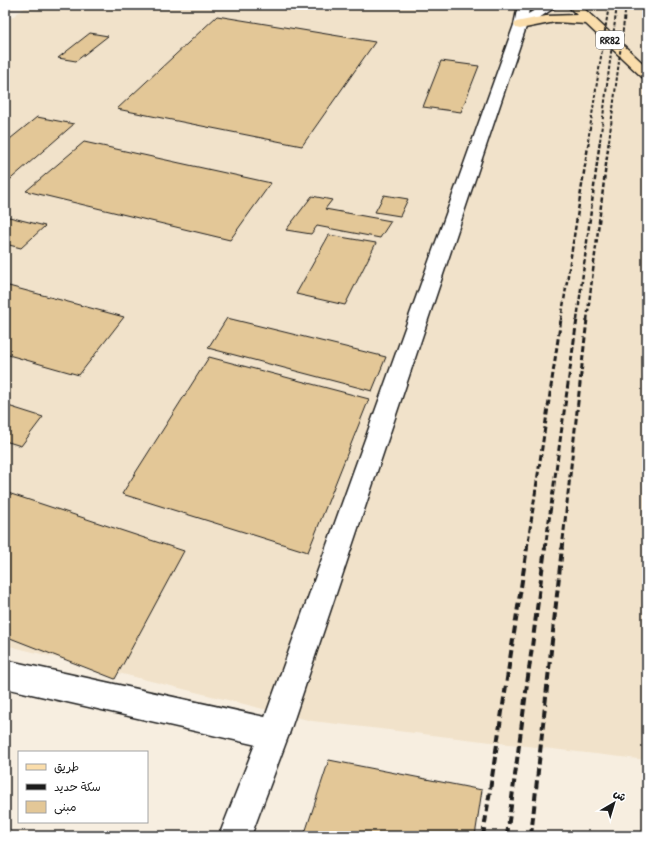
<svg xmlns="http://www.w3.org/2000/svg" width="652" height="841" font-family="'Patrick Hand','Playpen Sans Arabic',sans-serif">
	<rect width="100%" height="100%" fill="#f7eee0"/>
	<filter id="ink" filterUnits="userSpaceOnUse"><feTurbulence type="fractalNoise" baseFrequency=".025" numOctaves="2"/><feDisplacementMap in="SourceGraphic" scale="8" xChannelSelector="R" yChannelSelector="G"/><feConvolveMatrix kernelMatrix="1 2 1 2 8 2 1 2 1" color-interpolation-filters="sRGB"/></filter>
	<g filter="url(#ink)">
		<path fill="#f1e2ca" d="M29,5H647V760L312,721L5,645V22Z"/>
		<g fill="#e3c797" stroke="#1c1c1c">
			<path d="M217,16L375,42L302,146L117,109Z"/>
			<path d="M90,33L108,36L76,61L58,58Z"/>
			<path d="M441,61L479,66L461,112L423,107Z"/>
			<path d="M37,117L74,124L5,184V143Z"/>
			<path d="M84,142L271,183L230,240L26,191Z"/>
			<path d="M384,195L408,199L400,216L375,212Z"/>
			<path d="M312,196L332,200L325,209L391,221L380,238L317,226L311,234L286,230Z"/>
			<path d="M5,216L45,226L21,248L5,244Z"/>
			<path d="M329,235L376,243L345,305L296,294Z"/>
			<path d="M5,285L124,317L79,375L5,354Z"/>
			<path d="M227,318L386,357L372,391L208,348Z"/>
			<path d="M209,357L369,399L308,552L122,494Z"/>
			<path d="M5,405L43,417L21,446L5,441Z"/>
			<path d="M5,492L184,551L115,679L5,636Z"/>
			<path d="M329,760L482,790L475,836H304Z"/>
		</g>
		<g fill="none" stroke-linecap="round" stroke-linejoin="round">
			<g stroke="#1c1c1c" stroke-width="3">
				<path id="minor" d="M5,660L274,719L284,724L289,734L284,744L274,749L5,688Z"/>
			</g>
			<g stroke="#1c1c1c" stroke-width="3">
				<path id="secondary" d="M518,5H530L528,14L544,5H558L526,27L289,734L251,836H219L259,734L514,25Z"/>
			</g>
			<g stroke="#1c1c1c" stroke-width="3">
				<path id="primary" d="M567,5H580L647,67V78L642,77L586,24L555,22L520,29L516,28L514,25L516,22L546,16L577,15Z"/>
			</g>
			<use href="#minor" fill="#fff" fill-rule="evenodd"/>
			<use href="#secondary" fill="#fff" fill-rule="evenodd"/>
			<use href="#primary" fill="#faddab" fill-rule="evenodd"/>
			<g stroke="#1c1c1c" stroke-width="2" stroke-dasharray="3.5 2" stroke-linecap="butt">
				<path d="M588,141L609,5"/>
				<path d="M600,141L617,5"/>
				<path d="M609,141L626,5"/>
			</g>
			<g stroke="#1c1c1c" stroke-width="2.5" stroke-dasharray="4.5 2.5" stroke-linecap="butt">
				<path d="M561,320L589,140"/>
				<path d="M577,320L600,140"/>
				<path d="M587,320L609,140"/>
			</g>
			<g stroke="#1c1c1c" stroke-width="3" stroke-dasharray="6 3" stroke-linecap="butt">
				<path d="M527,549L561,319"/>
				<path d="M545,549L577,319"/>
				<path d="M562,549L587,319"/>
			</g>
			<g stroke="#1c1c1c" stroke-width="4" stroke-dasharray="8 4" stroke-linecap="butt">
				<path d="M483,836L527,548"/>
				<path d="M507,836L545,548"/>
				<path d="M531,836L562,548"/>
			</g>
		</g>
	</g>
	<g text-anchor="middle" dominant-baseline="central" stroke-width="3" stroke-linejoin="round" paint-order="stroke">
		<rect fill="#fff" stroke="#606060" stroke-width="1" x="596" y="31" width="28" height="18" rx="3"/>
		<g font-size="11" font-weight="bold" fill="#1c1c1c">
			<text x="610" y="40">RR82</text>
		</g>
	</g>
	<rect width="652" height="841" fill="none" stroke="#fff" stroke-width="20"/>
	<rect x="10" y="10" width="632" height="821" fill="none" stroke="#1c1c1c" stroke-width="1.5" filter="url(#ink)"/>
	<rect x="18" y="751" width="130" height="72" fill="#ffffff" stroke="#a4a4a4"/>
	<rect x="26" y="764" width="20" height="6" fill="#faddab" stroke="#a4a4a4"/>
	<text x="54" y="771" font-size="12" fill="#1c1c1c">طريق</text>
	<rect x="26" y="784" width="20" height="6" fill="#1c1c1c" stroke="#a4a4a4"/>
	<text x="54" y="791" font-size="12" fill="#1c1c1c">سكة حديد</text>
	<rect x="26" y="801" width="20" height="12" fill="#e3c797" stroke="#a4a4a4"/>
	<text x="54" y="811" font-size="12" fill="#1c1c1c">مبنى</text>
	<g transform="translate(614 803) rotate(38)" stroke="#ffffff" stroke-width="3" paint-order="stroke">
	<path d="M0-3L7 15L0 10L-7 15Z" fill="#1c1c1c"/>
	<text y="-6" font-size="11" font-weight="bold" text-anchor="middle" fill="#1c1c1c">ش</text>
	</g>
</svg>
